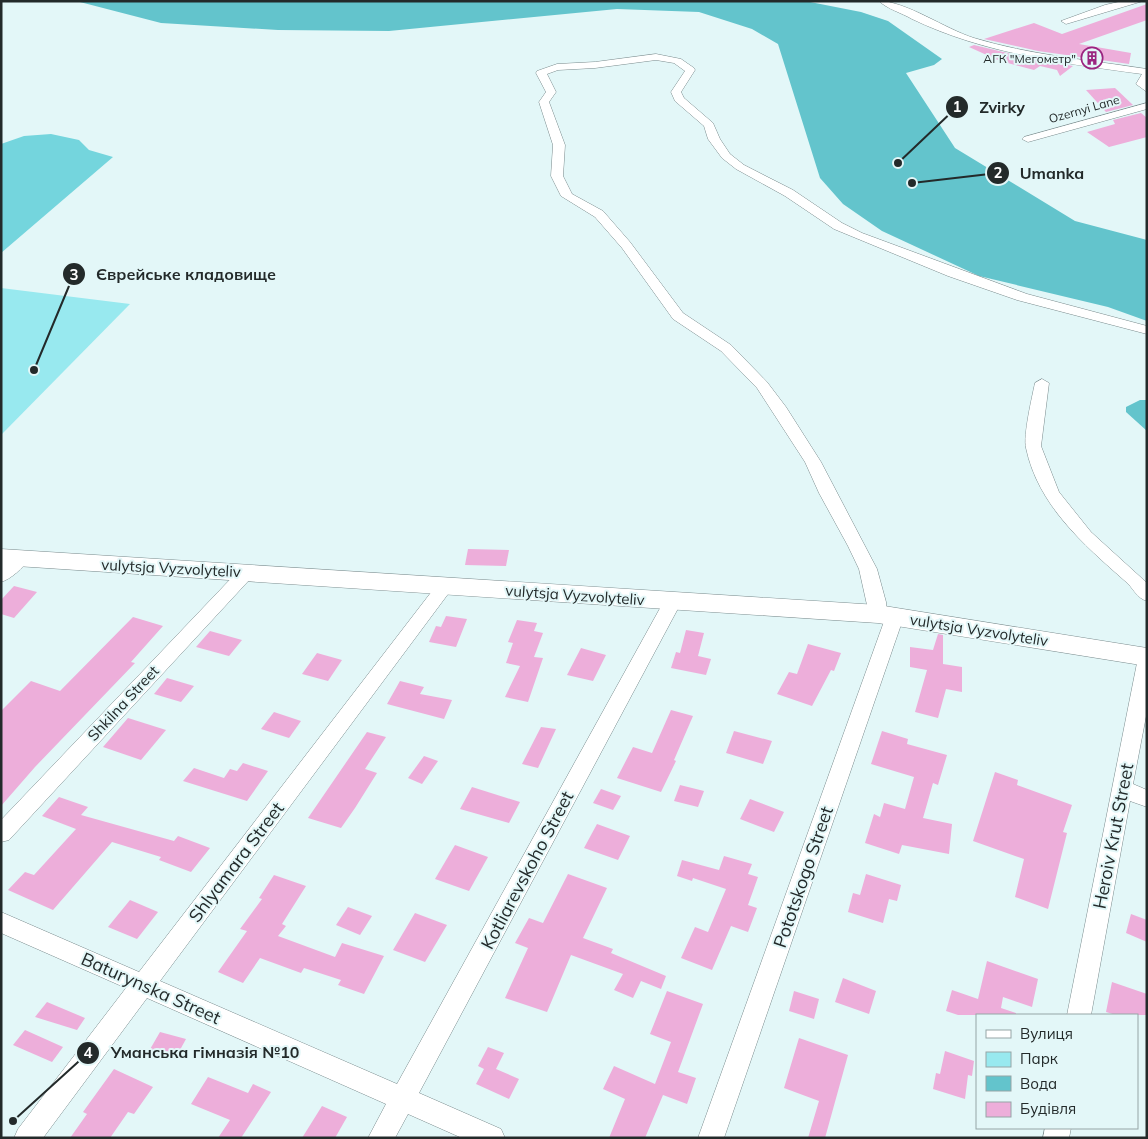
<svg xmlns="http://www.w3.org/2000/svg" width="1148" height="1139" font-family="Mulish,sans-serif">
	<rect width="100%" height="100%" fill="#e3f7f8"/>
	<path fill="#98e9ef" d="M1,288L130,304L1,435Z"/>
	<path fill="#74d5dd" d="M51,134L79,140L89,150L113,157L1,253V144L24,136Z"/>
	<g fill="#63c4cc">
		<path d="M76,1H805L861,12L888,21L942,59L934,65L906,73L955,148L1075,221L1147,240V321L1108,307L979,276L882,231L843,204L820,178L778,44L752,29L699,12L617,9L389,31L278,30L161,23Z"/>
		<path d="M1140,400H1147V431L1126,412V407Z"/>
	</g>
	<g fill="#edaeda">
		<path d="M1147,4V20L1079,44L1131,53L1129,64L1038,51L984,39L1034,23L1062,34Z"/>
		<path d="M974,45L1024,57L1073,66L1060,76L1057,70L1040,66L1034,70L1000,61L969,47Z"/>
		<path d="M1115,88L1133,105L1106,112L1086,90Z"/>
		<path d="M1141,113L1147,118V137L1109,147L1087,132L1115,124L1113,120Z"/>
		<path d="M468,549L509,550L506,566L465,565Z"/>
		<path d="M14,586L37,592L14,618L1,614V600Z"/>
		<path d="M446,616L467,619L456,647L429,642L436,626L441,627Z"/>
		<path d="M133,617L163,626L131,662L135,663L35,767L1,806V711L31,681L60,691Z"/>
		<path d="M517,620L537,623L534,631L543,633L534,657L543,658L528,702L505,697L520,666L506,663L513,643L508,642Z"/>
		<path d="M686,630L704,633L698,656L711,659L706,675L671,668L676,652L680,653Z"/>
		<path d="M210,631L242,640L229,656L196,647Z"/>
		<path d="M938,634L943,635V664L962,667V692L946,689L938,718L915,712L927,670L910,667V647L933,650Z"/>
		<path d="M808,644L841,653L834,671L831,670L812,706L777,694L789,672L797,674Z"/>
		<path d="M581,648L606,655L593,681L567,675Z"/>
		<path d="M317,653L342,660L328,681L302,674Z"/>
		<path d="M167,678L194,686L181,702L154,694Z"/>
		<path d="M400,681L424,687L420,694L452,700L444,719L387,704Z"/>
		<path d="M671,710L693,716L674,760L676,761L661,792L617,778L633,747L652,753Z"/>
		<path d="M274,712L301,721L289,738L261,729Z"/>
		<path d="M128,718L166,730L141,760L103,747Z"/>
		<path d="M541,727L556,729L538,768L522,764Z"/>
		<path d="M734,731L772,741L763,764L726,753Z"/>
		<path d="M882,731L908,739L907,744L947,755L938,785L933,783L923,818L952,824L949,854L902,845L899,854L865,843L874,814L880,817L884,803L905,809L914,777L871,764Z"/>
		<path d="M367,732L386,737L365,769L377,773L355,808L341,828L308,818Z"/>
		<path d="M424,756L438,761L422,784L408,778Z"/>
		<path d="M243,763L268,771L247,801L183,781L194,768L224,778L230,769L237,771Z"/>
		<path d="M995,772L1018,780L1017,785L1072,805L1063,832L1067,833L1048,909L1015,897L1024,859L973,841Z"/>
		<path d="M680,785L704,791L698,807L674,801Z"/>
		<path d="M472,787L520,802L509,823L460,809Z"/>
		<path d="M601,789L621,796L613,810L593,803Z"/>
		<path d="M59,797L88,807L81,815L174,841L178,836L210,848L191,872L159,860L161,857L112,842L53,910L8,890L25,872L34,875L76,829L42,816Z"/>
		<path d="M750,799L784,812L774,832L740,819Z"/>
		<path d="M597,824L630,836L618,860L584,848Z"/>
		<path d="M455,845L488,857L469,891L435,879Z"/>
		<path d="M724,856L752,864L748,874L758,877L748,905L757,908L748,932L731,926L712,970L681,958L695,927L708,932L726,889L693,878L692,881L677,876L682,860L719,870Z"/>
		<path d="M568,874L607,888L583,938L613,949L611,953L666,976L661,989L641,981L633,998L614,990L623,974L571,955L547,1012L505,998L528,948L515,943L529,918L543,923Z"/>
		<path d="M866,874L901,885L897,901L889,899L883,923L848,912L853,893L860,895Z"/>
		<path d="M274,875L306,886L282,924L286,926L278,936L335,957L342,943L384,956L364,994L338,985L341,980L304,968L301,973L260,958L243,983L218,972L247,931L240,929L262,899L259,898Z"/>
		<path d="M130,900L158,912L137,939L108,927Z"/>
		<path d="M348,907L372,916L360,935L336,925Z"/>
		<path d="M415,913L447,925L425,962L393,950Z"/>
		<path d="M1131,914L1147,920V942L1126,933Z"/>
		<path d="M987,961L1038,979L1032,1007L1003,997L1001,1008L1016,1013V1015H958L946,1011L952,990L978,999Z"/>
		<path d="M843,978L876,991L869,1014L835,1002Z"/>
		<path d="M1112,982L1147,994V1015H1116L1106,1012Z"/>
		<path d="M667,991L703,1004L678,1072L696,1078L687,1104L663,1095L645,1138H609L625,1099L603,1089L614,1066L655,1084L671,1042L650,1034Z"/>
		<path d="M794,991L819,999L814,1019L789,1011Z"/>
		<path d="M47,1002L85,1018L77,1030L35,1017Z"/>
		<path d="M25,1030L63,1047L52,1062L13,1045Z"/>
		<path d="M160,1032L186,1039L175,1059L149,1051Z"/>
		<path d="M799,1038L848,1055L825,1138H808L819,1101L784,1088Z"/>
		<path d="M488,1047L504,1053L496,1069L519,1079L509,1099L476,1084L484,1069L478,1066Z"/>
		<path d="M945,1051L974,1061L972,1076L968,1075L965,1099L933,1089L936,1073L940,1074Z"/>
		<path d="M114,1069L153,1087L134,1114L128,1112L110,1138H70L87,1114L83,1112Z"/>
		<path d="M208,1077L248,1093L253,1084L271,1092L241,1138H218L230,1120L191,1104Z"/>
		<path d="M322,1106L347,1117L335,1138H302Z"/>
	</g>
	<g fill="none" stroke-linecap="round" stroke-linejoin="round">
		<g stroke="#7a8b8d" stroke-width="1">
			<g id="street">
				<path d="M879,1C906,1 945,29 974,38C1030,55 1089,60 1147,69V92L1136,84L1142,74C1063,63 985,54 912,19C902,13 887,9 879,1Z"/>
				<path d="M1123,1H1143L1066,24L1061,21L1105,5Z"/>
				<path d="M656,54L681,59L694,68L695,70L681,92L684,98L713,123L720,139L730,154L744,165L793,190L842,223L862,233L1027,294L1147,326V334L1017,300L948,276L834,229L785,196L736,169L722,158L708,139L704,126L675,101L671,92L685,71L674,63L656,60L595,68L558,70L547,74L556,92L549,102L565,145L563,176L572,194L603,211L630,242L683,313L731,345L767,382L786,407L821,462L877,569L886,602L887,614L884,618L878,620L872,618L869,614L859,569L848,546L819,493L805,462L757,388L721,351L673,319L622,248L595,217L561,196L551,176L553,145L539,102L546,92L536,73L537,71L557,64L595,62Z"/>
				<path d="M1147,103V109L1028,142L1022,139L1024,137Z"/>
				<path d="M1042,379L1049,383L1041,446L1059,492L1091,532L1147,583V601C1136,598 1133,587 1125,581C1083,544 1038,505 1026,448C1023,436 1032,397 1035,383Z"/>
				<path d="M20,553L26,555L29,559C23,568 11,579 1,582V566L14,555Z"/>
				<path d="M246,567L252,569L255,573L252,577L9,840L1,842V820L240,569Z"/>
				<path d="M445,580L451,582L454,586L451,590L160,981L397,1084L664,601L667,597L673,595L679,597L682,601L419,1093L501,1129L505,1138H462L408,1114L395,1138H368L386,1104L147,998L43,1138H14L18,1129L126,988L1,933V912L139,972L439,582Z"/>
				<path d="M895,610L901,612L904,616L724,1138H698L886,616L889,612Z"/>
				<path d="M1147,651V711L1133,784L1147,790V807L1130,801L1091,1015H1067L1138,658L1140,653Z"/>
				<path d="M1045,1128H1071L1069,1138H1043Z"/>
			</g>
		</g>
		<g stroke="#7a8b8d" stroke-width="1">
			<path id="secondary" d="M1,549L878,605L1147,648V666L878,623L1,565Z"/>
		</g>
		<use href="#street" fill="#fff" fill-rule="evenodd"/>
		<use href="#secondary" fill="#fff" fill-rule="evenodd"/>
	</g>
	<defs>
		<g id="building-ring" transform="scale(1.125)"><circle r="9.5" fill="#e3f7f8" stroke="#9a2580" stroke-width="1.5"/><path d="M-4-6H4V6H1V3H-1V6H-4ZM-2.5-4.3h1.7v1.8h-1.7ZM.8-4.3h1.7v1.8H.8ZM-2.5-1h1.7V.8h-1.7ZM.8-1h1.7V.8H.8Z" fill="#9a2580"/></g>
	</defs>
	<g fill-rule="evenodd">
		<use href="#building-ring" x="1092" y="58"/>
	</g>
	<g text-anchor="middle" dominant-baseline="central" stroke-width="4" stroke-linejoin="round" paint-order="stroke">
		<g font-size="12" fill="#232a2a" stroke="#e3f7f8" text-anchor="end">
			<text x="1076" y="58">АГК "Мегометр"</text>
		</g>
		<g font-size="12" fill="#232a2a" stroke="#e3f7f8">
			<text transform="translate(1084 109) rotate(-16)">Ozernyi Lane</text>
		</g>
		<g font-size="15" fill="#232a2a" stroke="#e3f7f8">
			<text transform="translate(171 568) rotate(3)">vulytsja Vyzvolyteliv</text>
			<text transform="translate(575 595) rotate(4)">vulytsja Vyzvolyteliv</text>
			<text transform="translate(979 630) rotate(9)">vulytsja Vyzvolyteliv</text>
			<text transform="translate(123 703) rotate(-47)">Shkilna Street</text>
		</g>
		<g font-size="18" fill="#232a2a" stroke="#e3f7f8">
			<text transform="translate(1113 836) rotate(-79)">Heroiv Krut Street</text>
			<text transform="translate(236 862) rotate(-53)">Shlyamara Street</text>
			<text transform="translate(527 870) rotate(-62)">Kotliarevskoho Street</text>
			<text transform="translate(803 877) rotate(-71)">Pototskogo Street</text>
			<text transform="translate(151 988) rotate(24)">Baturynska Street</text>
		</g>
	</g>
	<path fill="none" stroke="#232a2a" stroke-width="2" d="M898 163L957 107M912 183L998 173M34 370L74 274M13 1121L88 1053"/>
	<g fill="#232a2a" stroke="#e3f7f8" stroke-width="2">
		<circle cx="898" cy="163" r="5"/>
		<circle cx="912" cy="183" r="5"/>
		<circle cx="34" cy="370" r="5"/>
		<circle cx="13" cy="1121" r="5"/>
		<circle cx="957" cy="107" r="12"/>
		<circle cx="998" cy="173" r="12"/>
		<circle cx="74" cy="274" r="12"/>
		<circle cx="88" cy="1053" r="12"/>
	</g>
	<g font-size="15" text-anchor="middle" font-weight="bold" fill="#fff">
		<text x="957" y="112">1</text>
		<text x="998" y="178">2</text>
		<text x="74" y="280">3</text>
		<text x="88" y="1058">4</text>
	</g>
	<g font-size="16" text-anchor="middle" font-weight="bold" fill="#232a2a" stroke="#e3f7f8" stroke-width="4" stroke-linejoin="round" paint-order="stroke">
		<text x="1002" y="113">Zvirky</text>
		<text x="1052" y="179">Umanka</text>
		<text x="186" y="280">Єврейське кладовище</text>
		<text x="205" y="1058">Уманська гімназія №10</text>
	</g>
	<rect width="1148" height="1139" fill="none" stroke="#232a2a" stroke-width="5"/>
	<rect x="976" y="1014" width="162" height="115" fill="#e3f7f8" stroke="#96a5a6"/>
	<rect x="986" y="1030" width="25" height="8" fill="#ffffff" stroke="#96a5a6"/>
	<text x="1020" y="1039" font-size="15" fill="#232a2a">Вулиця</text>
	<rect x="986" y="1052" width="25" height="15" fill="#98e9ef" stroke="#96a5a6"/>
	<text x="1020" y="1064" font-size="15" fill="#232a2a">Парк</text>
	<rect x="986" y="1076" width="25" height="15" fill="#63c4cc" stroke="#96a5a6"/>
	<text x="1020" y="1089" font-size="15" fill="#232a2a">Вода</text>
	<rect x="986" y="1102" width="25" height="15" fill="#edaeda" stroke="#96a5a6"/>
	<text x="1020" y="1114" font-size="15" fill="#232a2a">Будівля</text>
</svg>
